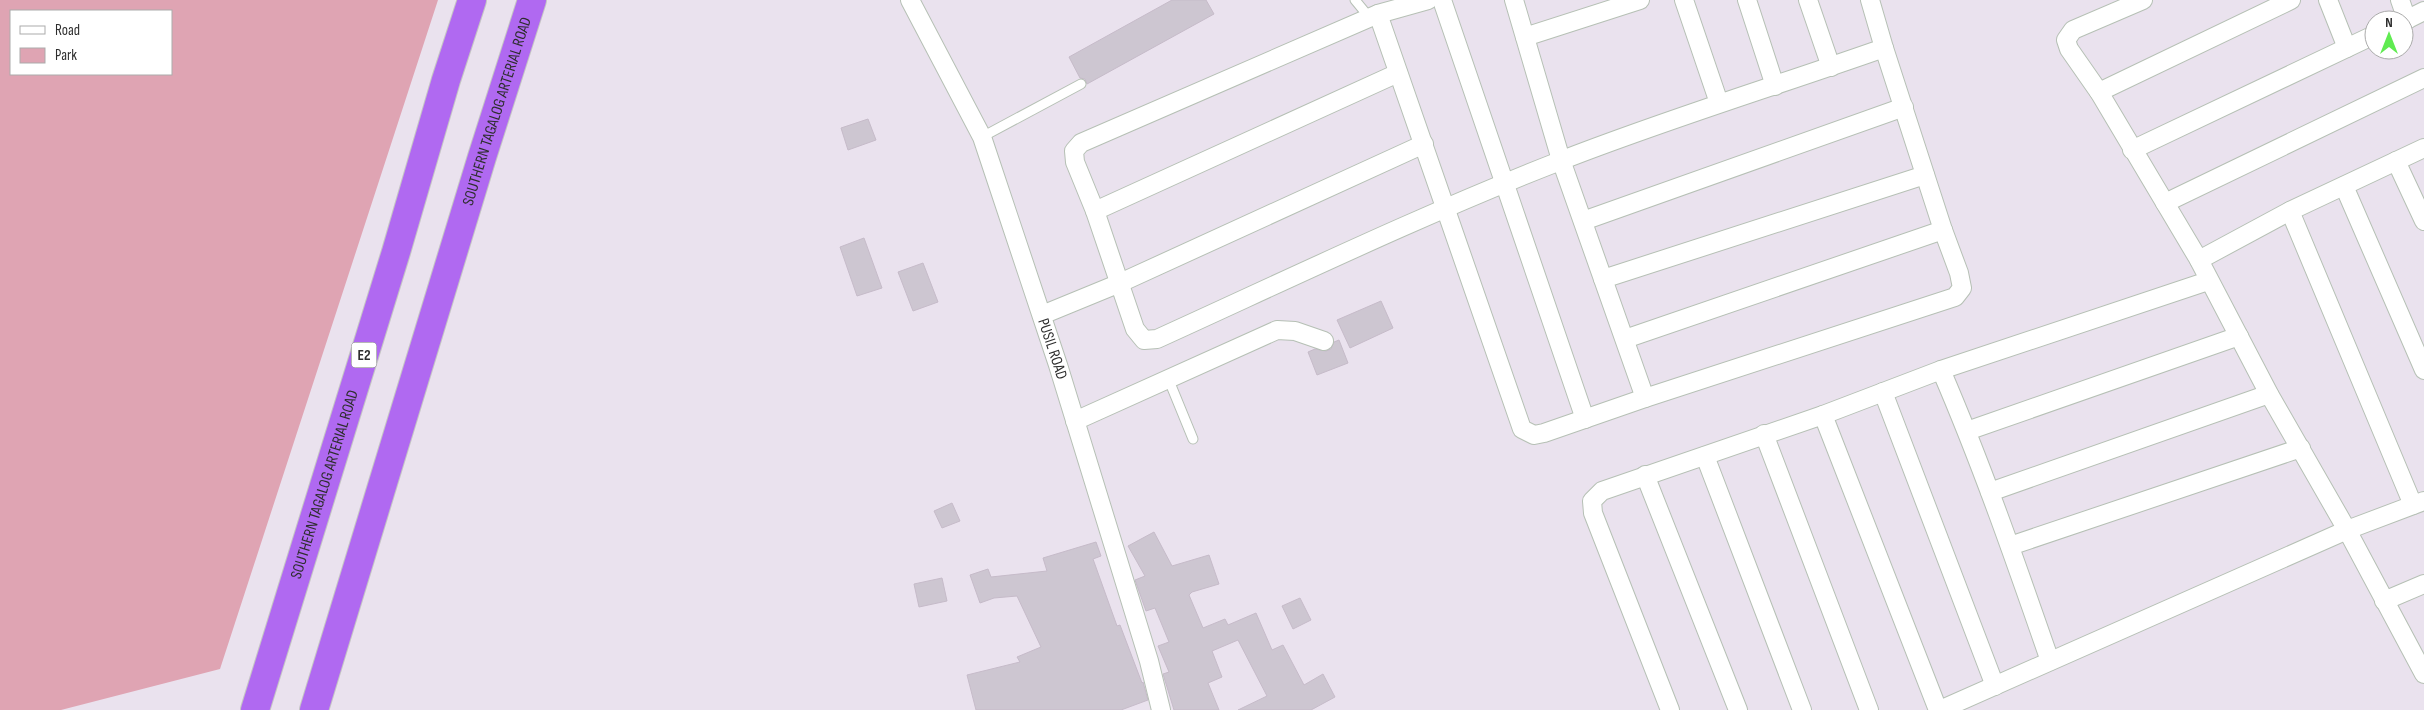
<svg xmlns="http://www.w3.org/2000/svg" width="2424" height="710" font-family="'Sofia Sans Condensed',sans-serif">
	<rect width="100%" height="100%" fill="#eae2ee"/>
	<path fill="#dfa4b3" fill-rule="evenodd" d="M0,0H438L220,669L61,710H0ZM11,11H171V74H11Z"/>
	<g fill="#cdc6d1" stroke="#c6bbc9">
		<path d="M1172,0H1206L1214,14L1087,84L1085,79L1080,78L1069,57Z"/>
		<path d="M868,119L876,140L848,150L841,128Z"/>
		<path d="M864,238L882,288L857,296L840,247Z"/>
		<path d="M923,263L938,302L913,311L898,272Z"/>
		<path d="M1381,301L1393,328L1350,348L1337,320Z"/>
		<path d="M1339,340L1348,363L1317,375L1308,352L1315,349L1326,351L1331,349L1334,342Z"/>
		<path d="M952,503L960,521L942,528L934,511Z"/>
		<path d="M1154,532L1172,566L1209,555L1219,584L1192,592L1189,595L1203,628L1225,619L1228,625L1256,613L1272,650L1283,645L1304,685L1323,674L1335,697L1311,710H1238L1267,696L1238,640L1212,651L1222,677L1208,683L1219,710H1174L1163,674L1169,672L1158,646L1169,642L1155,608L1146,611L1135,580L1145,576L1128,546Z"/>
		<path d="M1096,542L1101,556L1093,559L1117,626L1120,625L1142,683L1143,682L1148,700L1121,710H976L967,675L1020,662L1017,657L1041,647L1017,596L994,598L980,603L970,575L988,569L991,577L1047,571L1043,558Z"/>
		<path d="M942,578L947,601L919,607L914,584Z"/>
		<path d="M1300,598L1311,620L1293,629L1282,606Z"/>
	</g>
	<g fill="none" stroke-linecap="round" stroke-linejoin="round">
		<g stroke="#b6c0b5" stroke-width="11">
			<g id="service">
				<path d="M1355,0L1369,17"/>
				<path d="M982,137L1081,84"/>
				<path d="M1168,378L1193,439"/>
			</g>
		</g>
		<g stroke="#b6c0b5" stroke-width="20">
			<g id="minor">
				<path id="s1" d="M910,0L982,137L1058,365L1149,661L1161,710"/>
				<path d="M1428,0L1378,14L1081,143L1074,151L1075,162L1095,211L1135,329L1144,340L1157,339C1291,278 1424,214 1560,161C1667,119 1776,86 1884,48L1870,0"/>
				<path d="M1442,0L1585,419"/>
				<path d="M1514,0L1561,160L1645,398"/>
				<path d="M1684,0L1719,103"/>
				<path d="M1747,0L1775,86"/>
				<path d="M1808,0L1831,67"/>
				<path d="M2143,0L2073,30L2066,40L2069,49L2099,92L2199,260L2269,394L2347,530L2424,674"/>
				<path d="M2328,0L2347,48"/>
				<path d="M2400,0L2407,20"/>
				<path d="M1378,14L1522,429L1534,435L1544,433L1645,398L1955,297L1962,288L1959,273L1943,230L1884,48"/>
				<path d="M2404,21L2424,11"/>
				<path d="M1525,37L1640,0"/>
				<path d="M2099,92L2291,0"/>
				<path d="M2132,150L2374,35"/>
				<path d="M2396,161L2424,221"/>
				<path d="M2344,186L2424,370"/>
				<path d="M2165,203L2424,78"/>
				<path d="M1095,211L1398,73"/>
				<path d="M2290,211L2413,505"/>
				<path d="M1583,221L1904,107"/>
				<path d="M2199,260L2290,211L2424,148"/>
				<path d="M1603,279L1925,175"/>
				<path d="M1042,315L1120,283L1424,144"/>
				<path d="M1625,339L1943,230"/>
				<path d="M1941,370C1982,465 2016,563 2050,661"/>
				<path d="M1883,392L1995,686"/>
				<path d="M1823,415L1938,710"/>
				<path d="M1075,421L1277,330L1295,331L1324,341"/>
				<path d="M1967,431L2239,336"/>
				<path d="M1764,434L1869,710"/>
				<path d="M1705,456L1802,710"/>
				<path d="M1645,475L1738,710"/>
				<path d="M1990,492L2269,394"/>
				<path d="M2010,546L2301,448"/>
				<path d="M2384,601L2424,584"/>
				<path d="M1670,710L1593,513L1592,501L1602,491L1823,415L1941,370L2208,281"/>
				<path d="M1940,710L2347,530L2424,501"/>
			</g>
		</g>
		<g stroke="#c4c4c4" stroke-width="30">
			<g id="motorway">
				<path id="s2" d="M255,710L396,252L446,80L472,0"/>
				<path id="s3" d="M314,710L482,157L532,0"/>
			</g>
		</g>
		<use href="#service" stroke="#fff" stroke-width="9"/>
		<use href="#minor" stroke="#fff" stroke-width="18"/>
		<use href="#motorway" stroke="#b069f1" stroke-width="28"/>
	</g>
	<g text-anchor="middle" dominant-baseline="central" stroke-width="4.5" stroke-linejoin="round" paint-order="stroke">
		<rect fill="#fff" stroke="#6d6d6d" stroke-width="1" x="351.5" y="342.5" width="25" height="25" rx="4"/>
		<g font-size="15" font-weight="bold" fill="#2e2e2e">
			<text x="364" y="355">E2</text>
		</g>
		<g font-size="16" fill="#2e2e2e" stroke="#fff">
			<text stroke="none"><textPath href="#s3" startOffset="626">SOUTHERN TAGALOG ARTERIAL ROAD</textPath></text>
			<text stroke="none"><textPath href="#s1" startOffset="378">PUSIL ROAD</textPath></text>
			<text stroke="none"><textPath href="#s2" startOffset="236">SOUTHERN TAGALOG ARTERIAL ROAD</textPath></text>
		</g>
	</g>
	<rect x="10" y="10" width="162" height="65" fill="#ffffff" stroke="#ababab"/>
	<rect x="20" y="26" width="25" height="8" fill="#ffffff" stroke="#ababab"/>
	<text x="55" y="35" font-size="15" fill="#2e2e2e">Road</text>
	<rect x="20" y="48" width="25" height="15" fill="#dfa4b3" stroke="#ababab"/>
	<text x="55" y="60" font-size="15" fill="#2e2e2e">Park</text>
	<g transform="translate(2389 35)"><circle r="24" fill="#ffffff" stroke="#ababab"/>
	<path d="M0-4L9 19L0 12L-9 19Z" fill="#60eb51"/>
	<text y="-8" font-size="14" font-weight="bold" text-anchor="middle" fill="#2e2e2e">N</text>
	</g>
</svg>
